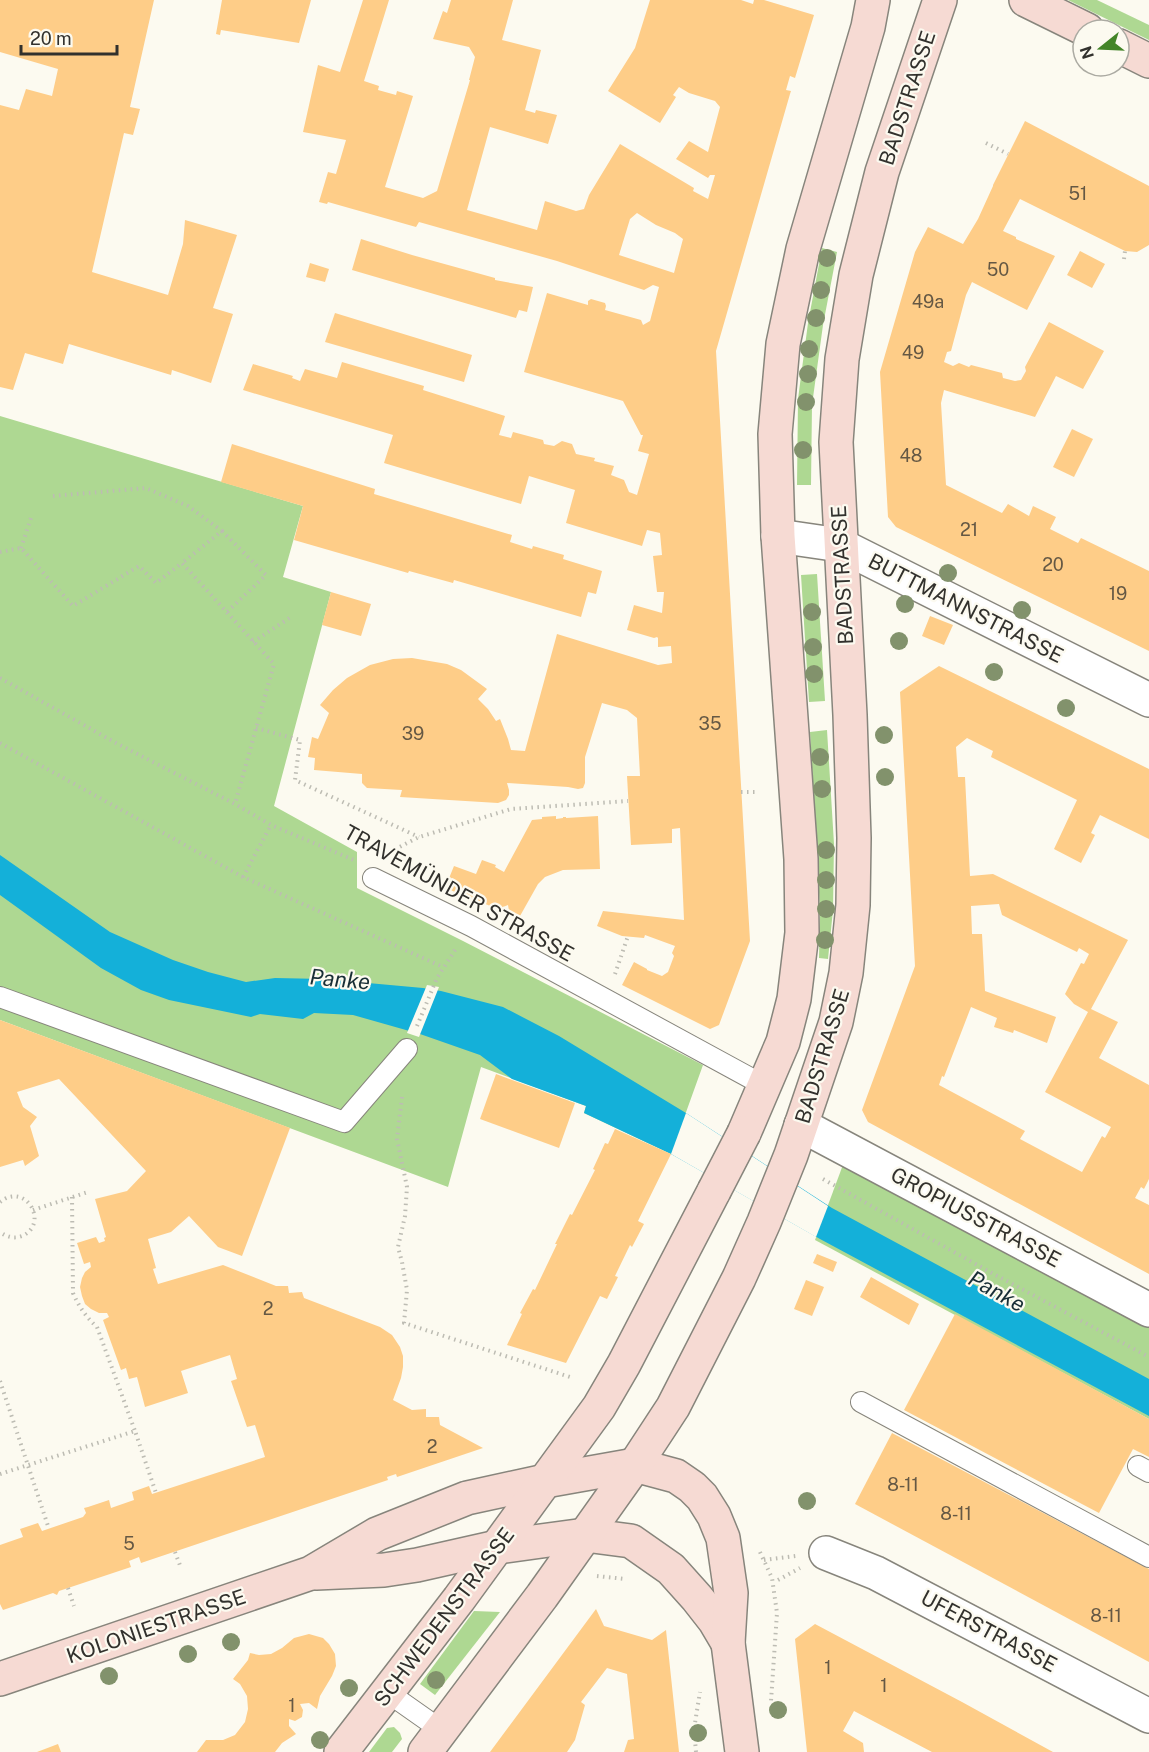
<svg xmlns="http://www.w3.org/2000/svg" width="1149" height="1752" font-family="'Public Sans',sans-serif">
	<rect width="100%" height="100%" fill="#fcfaf0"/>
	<g fill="#aed892">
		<path d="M1068,0H1097L1149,25V40Z"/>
		<path d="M822,248L837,252L823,325L812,405L811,485H797L798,399L808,323Z"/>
		<path d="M0,416L303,506L283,577L331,592L274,806L357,852V888L463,941L703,1065L671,1154L584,1113L586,1106L481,1067L448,1187L0,1020Z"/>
		<path d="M817,574L825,701L809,702L801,575Z"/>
		<path d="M827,730L834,844L833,910L828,959L819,958L820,910L810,732Z"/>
		<path d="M844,1162L1149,1327V1419L815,1240Z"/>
		<path d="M474,1611L500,1612L435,1695L420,1684Z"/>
		<path d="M394,1727L400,1733L402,1739L392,1752H369L387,1728Z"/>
	</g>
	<path fill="#14b0d9" d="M0,855L110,932L173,960L208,972L246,982L275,978L324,979L423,988L441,991L503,1007L559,1036L686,1113L832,1208L1149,1379V1416L820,1239L671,1154L584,1113L586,1106L512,1079L480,1055L420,1034L353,1015L314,1013L303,1019L260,1014L251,1017L169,1000L141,990L101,968L0,895Z"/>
	<g fill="#fcfaf0">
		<path d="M427,985L439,987L419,1037L407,1033Z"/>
		<path d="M686,1113L828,1206L816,1237L671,1154Z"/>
	</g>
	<g fill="#fecd88" fill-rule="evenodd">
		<path d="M0,0H154L130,107L140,109L133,135L124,133L92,272L168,295L183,244L185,220L237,235L213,308L233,314L211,383L172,370L171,375L69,344L63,364L25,353L13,390L0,387V105L19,110L26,89L52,96L58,69L0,52Z"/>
		<path d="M222,0H311L299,43L221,30L220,35L216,34Z"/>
		<path d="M363,0H389L364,81L379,86L378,90L396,95L397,91L413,96L385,187L423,198L437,191L470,80H469L475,57L469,47L433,39L443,11L447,13L451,0H513L502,40L541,50L525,110L535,113L536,110L557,115L548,144L490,127L467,210L537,230L545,201L576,211L584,209L589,195L620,144L694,188L693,191L708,199L715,175H710L708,178L676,159L689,141L708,152L720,107L715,101L689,93L679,87L673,95L676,97L660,123L608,91L635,48L650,0H741L753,4L754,0H764L814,15L795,78L790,76L786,90L791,91L790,94L716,351L750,941L719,1025L710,1029L622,985L634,962L647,969V970L662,976L668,972L674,956L672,953L675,946L645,935L644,938L622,936L597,926L603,911L684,920L680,828L672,829V843L631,845L627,776H640L637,718L627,710L602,703L585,757V783L583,788L578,789L568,787L507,783L509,790V795L506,800L498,803L400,797L402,790L367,788L362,783V774L314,770L315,758L308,757L312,737L318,739L329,713L320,705L333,690L347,678L370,665L393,659L412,658L447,664L461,670L487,689L478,699L488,709L496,721L500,719L508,739L511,750L525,751L557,634L658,665L672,663L671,646L658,647V638L657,637L654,638L627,630L634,605L662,613L664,592H657L653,556L662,555L660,533L647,530L642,546L566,523L575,490L529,476L521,504L384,463L393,435L243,390L253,364L293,376L292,378L300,381L305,369L337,378L342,362L424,386L423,390L505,416L499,435L511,438L513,432L543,440L544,444L554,446L562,441L572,444L576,454L595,458L594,461L614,466L611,475L624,480L629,492L637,495L649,454L638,451L643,435H641L623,401L524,372L547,293L588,305V301L591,299L605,303L606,306L605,310L641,320L643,325L650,321L659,287L653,285L644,290L557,261L419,222L416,227L328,202L327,204L319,202L328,172L336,174L346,140L303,132L318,65L340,72ZM637,213L656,225L675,233L683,239L674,273L619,255L630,219Z"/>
		<path d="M1025,121L1149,186V245L1137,252L1125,251L1020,199L1003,231L1016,237V239L1055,256L1027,310L972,282L966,295L951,351L947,352L944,362L953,366L959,363L969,367L971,365L1002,373L1003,378L1015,381L1021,380L1026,371L1025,367L1049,322L1104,351L1083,389L1056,376L1035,417L944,390L941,403L946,485L1002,513L1008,504L1029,516L1033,506L1056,517L1050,529L1078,543L1081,538L1149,571V651L896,527L888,517L880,372L915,252L928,227L963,244L978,219L993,186V185Z"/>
		<path d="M361,239L412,255L495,278V280L533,287L527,312L519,310L516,318L352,270Z"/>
		<path d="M1080,251L1105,264L1092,288L1067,275Z"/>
		<path d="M310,263L329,269L325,282L306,277Z"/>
		<path d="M335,313L472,355L464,382L325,342Z"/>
		<path d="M1072,429L1093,439L1074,477L1053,467Z"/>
		<path d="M232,444L375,489L374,494L512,535L510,542L532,549L533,546L564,555L563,559L602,571L596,594L588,592L581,617L454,580L453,583L409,571L408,573L294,540L303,506L221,482Z"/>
		<path d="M331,592L371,604L361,636L322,625Z"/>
		<path d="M930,616L953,625L944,645L922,636Z"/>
		<path d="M939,666L1149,769V839L1100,815L1091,833L1095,835L1081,863L1054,849L1077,800L991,757L993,751L967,738L956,747L958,777H965L970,876L993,874L1128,940L1091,1009L1118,1022L1099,1058L1149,1085V1179L1144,1189L1141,1187L1135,1198L1149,1205V1274L868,1122L862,1110L915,966L900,692ZM999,904L1002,915L1077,952L1079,948L1089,954L1084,964L1081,963L1065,994L1074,1004L1088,1012L1045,1092L1111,1127L1105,1138L1102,1136L1082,1172L1020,1139L1025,1131L939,1085L942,1076L944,1077L971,1007L997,1018L994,1027L1013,1033L1014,1030L1047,1043L1056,1017L985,991L982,934H972L971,906Z"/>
		<path d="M556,816V819L563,818V817H566V818L598,816L600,869L563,870L545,877L538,884L520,916L509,911L508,905L498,909L445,888L454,866L476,874L482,860L496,865L495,867L504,872L532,820L542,819V817Z"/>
		<path d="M0,1020L290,1128L242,1256L218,1247L189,1216L171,1232L148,1239L156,1268L153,1269L158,1284L223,1265L276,1286H288L289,1293L302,1292L304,1298L380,1327L392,1335L400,1347L403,1356V1367L401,1378L393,1400L412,1410L426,1409V1417H439L440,1425L483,1448L397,1477L396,1474L387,1477L388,1480L141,1563L139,1557L129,1561L131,1567L59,1591L57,1595L53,1593L3,1610L0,1604V1545L23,1537L20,1529L38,1523L42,1531L83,1517L86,1513L84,1508L88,1507L109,1500L111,1508L134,1500L132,1492L149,1486L152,1494L265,1457L255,1425L247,1427L231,1381L237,1379L230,1355L181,1371L188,1393L145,1407L137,1377L129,1379L126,1368L121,1370L103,1320L109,1317L107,1313H99L91,1309L85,1304L82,1296L80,1287L82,1278L85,1272L91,1267L90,1262L84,1264L77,1243L96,1237L99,1243L105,1241L104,1238L106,1237L95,1199L127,1191L146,1171L59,1079L17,1092L23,1107L37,1117L30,1126L39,1156L25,1166L23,1160L0,1167Z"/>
		<path d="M496,1074L575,1103L559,1148L480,1119Z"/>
		<path d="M615,1129L671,1154L638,1221L644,1224L632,1247L630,1245L615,1276L618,1277L607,1299L600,1296L566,1363L507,1345L522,1314L520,1313L533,1289L535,1290L557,1244H555L570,1214L572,1215L595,1170L593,1169L605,1143L608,1144Z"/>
		<path d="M817,1254L837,1262L833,1272L813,1263Z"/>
		<path d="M871,1277L919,1304L909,1325L860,1297Z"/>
		<path d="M806,1280L824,1287L812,1316L794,1309Z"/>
		<path d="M955,1314L1149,1419V1457L1133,1449L1099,1513L904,1410Z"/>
		<path d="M892,1433L1149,1569V1662L855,1504Z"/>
		<path d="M596,1609L604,1626L652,1640L666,1630L679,1752H624L628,1740L634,1739L627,1674L607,1668L581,1702L585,1705L575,1740L567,1752H490Z"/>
		<path d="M815,1624L962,1702L1053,1752H932L854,1711L843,1731L863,1743L864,1752H807L795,1639Z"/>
		<path d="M309,1634L323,1638L329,1644L335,1654L336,1666L332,1676L320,1696L317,1709L309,1703L300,1704L303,1710L302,1717L295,1721L289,1719V1726L296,1734L282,1743L275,1752H197L206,1740H223L235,1735L245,1722L248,1709L247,1696L240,1684L233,1679L248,1660L250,1653L259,1655L271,1654L282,1648L294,1638Z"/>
		<path d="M58,1744L61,1752H37Z"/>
	</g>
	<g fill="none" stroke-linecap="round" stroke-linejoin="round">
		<g stroke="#87857c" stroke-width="22">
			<g id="lane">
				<path d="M373,878L471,926L765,1086"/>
				<path d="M0,997L344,1122L407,1049"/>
				<path d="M861,1402L1149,1557"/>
				<path d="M1138,1466L1149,1472"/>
				<path d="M387,1692L441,1730"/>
			</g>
		</g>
		<g stroke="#87857c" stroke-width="36">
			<g id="street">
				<path d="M778,536L840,545L1149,700"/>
				<path d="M801,1125L1149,1310"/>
				<path d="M826,1553L876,1573L1149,1716"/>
			</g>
		</g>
		<g stroke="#87857c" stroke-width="36">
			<g id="secondary">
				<path d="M1026,0L1087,30"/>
				<path d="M1119,46L1149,61"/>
				<path d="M744,1133L783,1042L794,999L802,933L801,859L778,536L775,434L783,344L803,249L868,27L873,0"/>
				<path d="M316,1573L384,1570L417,1565L497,1547L585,1535L631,1541L671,1569L697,1598L715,1621L728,1643"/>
				<path d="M0,1679L311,1573L377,1534L467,1498L545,1481L635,1465L676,1476L692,1487L702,1497L714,1516L723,1538L731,1593L728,1643L742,1752"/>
				<path d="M341,1752L459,1599L599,1407L624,1364L714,1191"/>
				<path d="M425,1752L542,1596L635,1465L673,1407L739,1278L764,1222L791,1155L836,1022L846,973L853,905L854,838L850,715L836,442L842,359L856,275L882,172L940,0"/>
			</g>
		</g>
		<g stroke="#bdbcb3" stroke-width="4" stroke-dasharray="1.5 4.5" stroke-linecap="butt">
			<path d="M986,143L1008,154"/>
			<path d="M1124,259L1125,251"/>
			<path d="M53,496L146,488L188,506L222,531L182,563"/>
			<path d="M222,531L266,575L227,612"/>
			<path d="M21,548L32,515"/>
			<path d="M0,552L21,548L73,606L139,566L156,583L182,563L274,664L235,804"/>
			<path d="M253,642L291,617"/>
			<path d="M0,678L116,743L235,804L271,825L354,860"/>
			<path d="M256,728L300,740L295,780L419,837"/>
			<path d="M0,743L243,877L443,967"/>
			<path d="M741,792H756"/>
			<path d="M384,855L419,837L511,809L628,801"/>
			<path d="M243,877L271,825"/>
			<path d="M615,974L628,936"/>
			<path d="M417,1026L437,978L457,947"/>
			<path d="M402,1097L397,1139L407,1187L405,1216L398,1247L402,1262L407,1290L404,1323L570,1377"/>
			<path d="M823,1179L990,1272L1149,1357"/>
			<path d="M72,1197L73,1293C79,1307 86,1317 97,1327L135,1431"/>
			<path d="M0,1202C26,1181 50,1224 22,1236C14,1239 7,1237 0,1232"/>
			<path d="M33,1210L88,1192"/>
			<path d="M0,1381L49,1529"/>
			<path d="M0,1474L135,1431L156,1493"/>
			<path d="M175,1552L181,1568"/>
			<path d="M760,1552L772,1578L777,1613L771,1701"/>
			<path d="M764,1560L796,1556"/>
			<path d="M597,1576L625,1579"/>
			<path d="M778,1580L800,1568"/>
			<path d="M68,1588L74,1606"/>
			<path d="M696,1752L694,1729L700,1692"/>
		</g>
		<use href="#lane" stroke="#fff" stroke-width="20"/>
		<use href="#street" stroke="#fff" stroke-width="33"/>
		<use href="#secondary" stroke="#f6dad3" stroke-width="33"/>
		<g stroke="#87857c" stroke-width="36" stroke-linecap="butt">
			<path id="secondary-bridge" d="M714,1191L744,1133"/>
		</g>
		<use href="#secondary-bridge" stroke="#f6dad3" stroke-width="33"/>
	</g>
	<g fill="#82926c">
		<circle cx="827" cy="258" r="9"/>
		<circle cx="821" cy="290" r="9"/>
		<circle cx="816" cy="318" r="9"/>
		<circle cx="809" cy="349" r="9"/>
		<circle cx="808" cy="374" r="9"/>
		<circle cx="806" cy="402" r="9"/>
		<circle cx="803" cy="450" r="9"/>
		<circle cx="948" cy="573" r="9"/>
		<circle cx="905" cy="604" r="9"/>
		<circle cx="1022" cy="610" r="9"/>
		<circle cx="812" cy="612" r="9"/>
		<circle cx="899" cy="641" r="9"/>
		<circle cx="813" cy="647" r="9"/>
		<circle cx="994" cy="672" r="9"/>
		<circle cx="814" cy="674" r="9"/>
		<circle cx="1066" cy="708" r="9"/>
		<circle cx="884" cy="735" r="9"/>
		<circle cx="820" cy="757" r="9"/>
		<circle cx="885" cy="777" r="9"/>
		<circle cx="822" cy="789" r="9"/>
		<circle cx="826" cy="850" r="9"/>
		<circle cx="826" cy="880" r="9"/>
		<circle cx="826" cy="909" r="9"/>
		<circle cx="825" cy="940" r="9"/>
		<circle cx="807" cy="1501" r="9"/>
		<circle cx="231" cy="1642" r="9"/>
		<circle cx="188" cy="1654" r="9"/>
		<circle cx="109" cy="1676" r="9"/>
		<circle cx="436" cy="1680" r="9"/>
		<circle cx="349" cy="1688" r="9"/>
		<circle cx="778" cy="1710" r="9"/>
		<circle cx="698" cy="1733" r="9"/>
		<circle cx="320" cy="1740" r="9"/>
	</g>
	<g text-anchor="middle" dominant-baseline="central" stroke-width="4.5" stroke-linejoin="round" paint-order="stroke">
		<g font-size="18" fill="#655844">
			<text x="1078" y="193">51</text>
			<text x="998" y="269">50</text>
			<text x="928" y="301">49a</text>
			<text x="913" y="352">49</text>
			<text x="911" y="455">48</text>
			<text x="969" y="529">21</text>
			<text x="1053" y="564">20</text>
			<text x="1118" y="593">19</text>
			<text x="710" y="723">35</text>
			<text x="413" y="733">39</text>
			<text x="268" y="1308">2</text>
			<text x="432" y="1446">2</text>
			<text x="903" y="1484">8-11</text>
			<text x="956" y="1513">8-11</text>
			<text x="129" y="1543">5</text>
			<text x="1106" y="1615">8-11</text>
			<text x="828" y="1667">1</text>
			<text x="884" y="1685">1</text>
			<text x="292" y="1705">1</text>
		</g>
		<g font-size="21" fill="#32312d" stroke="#fcfaf0">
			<text transform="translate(907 98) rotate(-72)">BADSTRASSE</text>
			<text transform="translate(842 575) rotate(-93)">BADSTRASSE</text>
			<text transform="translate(966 608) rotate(27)">BUTTMANNSTRASSE</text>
			<text transform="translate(459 893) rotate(29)">TRAVEMÜNDER STRASSE</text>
			<text transform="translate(822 1056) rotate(-73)">BADSTRASSE</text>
			<text transform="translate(976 1217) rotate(28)">GROPIUSSTRASSE</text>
			<text transform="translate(444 1617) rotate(-53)">SCHWEDENSTRASSE</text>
			<text transform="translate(156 1626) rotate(-19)">KOLONIESTRASSE</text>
			<text transform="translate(989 1631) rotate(28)">UFERSTRASSE</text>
		</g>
		<g font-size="22" font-style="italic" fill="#182e36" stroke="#fcfaf0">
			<text transform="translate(340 979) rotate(5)">Panke</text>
			<text transform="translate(997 1291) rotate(29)">Panke</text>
		</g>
	</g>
	<g transform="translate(1101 48) rotate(252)"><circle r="28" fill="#fcfaf0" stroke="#abaaa2" stroke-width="1.5"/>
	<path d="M0-4.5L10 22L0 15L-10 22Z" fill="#438528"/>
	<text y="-9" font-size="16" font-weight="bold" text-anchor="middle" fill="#32312d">N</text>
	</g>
	<path d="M21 45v9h96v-9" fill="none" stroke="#32312d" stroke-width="3"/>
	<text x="30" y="45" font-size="18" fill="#32312d" stroke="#fcfaf0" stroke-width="4.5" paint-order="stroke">20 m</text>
</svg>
